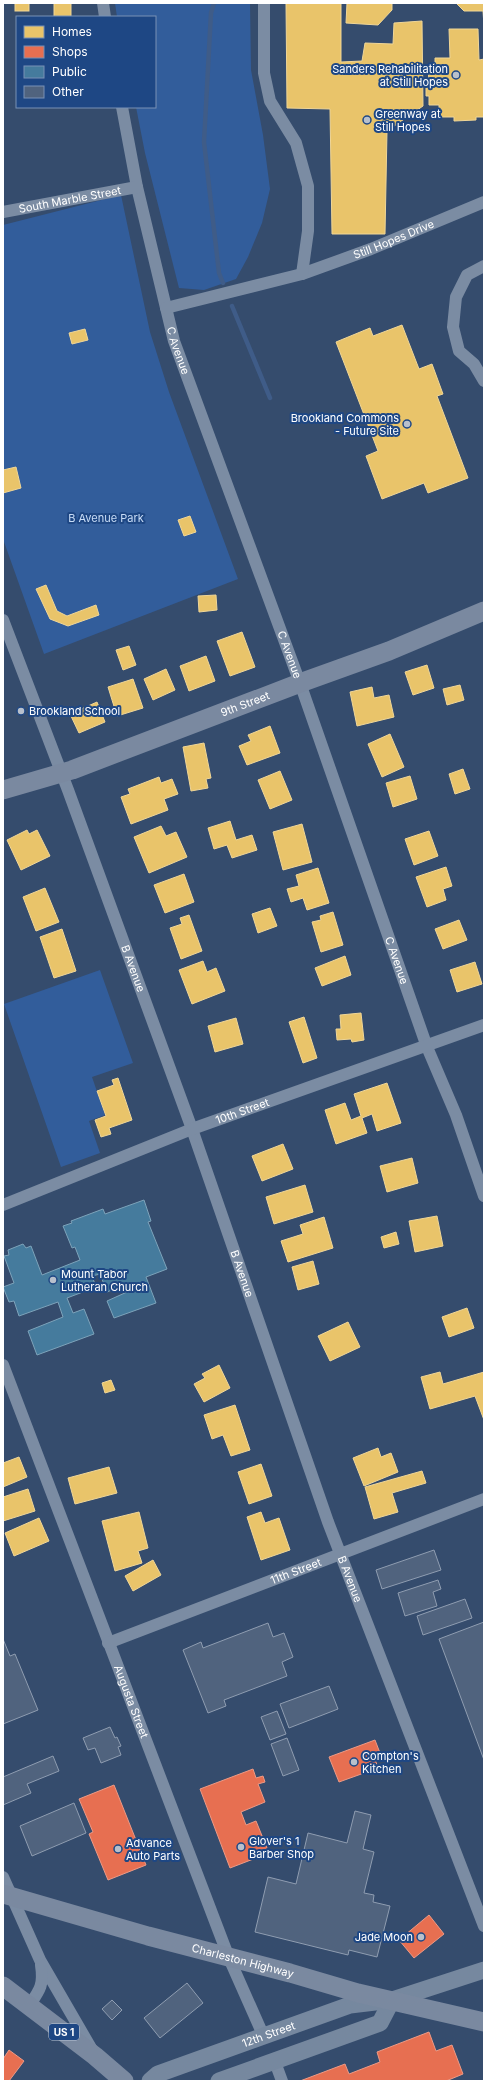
<svg xmlns="http://www.w3.org/2000/svg" width="487" height="2084" font-family="Inter,sans-serif">
	<rect width="100%" height="100%" fill="#354c6d"/>
	<g fill="#325d9b">
		<path d="M115,3H250L251,70L263,135L270,189L262,223L248,257L236,279L204,290L179,288L145,153L136,107H155V17H117Z"/>
		<path d="M121,195L150,332L169,392L238,579L44,654L3,539V225Z"/>
		<path d="M100,970L133,1063L92,1077L105,1115L89,1121L100,1153L61,1167L4,1004Z"/>
	</g>
	<g fill="#e9c46a" stroke="#f0d697">
		<rect x="15" y="3" width="14" height="8"/>
		<rect x="54" y="3" width="17" height="14"/>
		<path d="M286,3H341V62L362,61L365,43L393,44L394,23L422,21L423,106L387,131L385,234H332L330,109L287,108Z"/>
		<path d="M347,3H392V10L378,25L346,23Z"/>
		<path d="M456,3H484V26L483,11H464Z"/>
		<path d="M449,29H478L479,60L484,59V117H476V120L454,121V117H439V105H429V96H426V80H429L428,70H435V58H450Z"/>
		<path d="M402,325L419,369L432,364L443,394L437,396L468,478L428,493L424,483L382,499L366,456L378,451L336,342L370,328L373,336Z"/>
		<path d="M85,329L88,340L72,344L69,333Z"/>
		<path d="M16,467L21,488L3,493V470Z"/>
		<path d="M190,516L196,532L184,536L178,520Z"/>
		<path d="M46,585L57,611L67,616L96,605L99,615L68,626L50,619L36,589Z"/>
		<path d="M216,595L217,610L199,612L198,596Z"/>
		<path d="M242,632L255,667L230,676L217,641Z"/>
		<path d="M129,646L136,665L123,670L116,650Z"/>
		<path d="M206,656L215,681L189,691L180,666Z"/>
		<path d="M427,665L434,688L413,695L405,672Z"/>
		<path d="M166,669L175,690L153,700L144,679Z"/>
		<path d="M133,679L143,708L117,716L108,687Z"/>
		<path d="M460,685L464,700L447,705L443,689Z"/>
		<path d="M372,687L374,698L389,695L394,717L357,726L350,692Z"/>
		<path d="M97,702L105,722L79,733L70,714Z"/>
		<path d="M270,726L280,753L247,765L239,746L251,741L248,735Z"/>
		<path d="M390,734L404,767L382,777L368,744Z"/>
		<path d="M204,743L211,778L206,779L208,788L191,791L183,747Z"/>
		<path d="M463,769L470,789L455,794L449,774Z"/>
		<path d="M280,771L292,800L270,809L258,780Z"/>
		<path d="M410,776L417,799L393,807L386,783Z"/>
		<path d="M159,777L161,783L172,779L178,794L164,799L168,810L131,824L121,797L130,794L128,789Z"/>
		<path d="M230,821L236,840L252,835L257,850L232,858L227,845L214,849L208,828Z"/>
		<path d="M302,824L312,862L283,870L273,832Z"/>
		<path d="M161,826L166,836L176,832L187,857L149,873L134,837Z"/>
		<path d="M27,830L29,834L37,830L50,856L21,870L7,840Z"/>
		<path d="M429,831L438,856L414,865L405,839Z"/>
		<path d="M446,867L452,886L443,889L446,900L427,907L416,877Z"/>
		<path d="M318,868L329,903L307,910L303,898L291,902L287,889L299,886L296,875Z"/>
		<path d="M184,874L194,902L165,913L154,885Z"/>
		<path d="M45,888L59,922L36,931L23,897Z"/>
		<path d="M270,908L277,926L258,933L252,914Z"/>
		<path d="M333,912L343,945L321,952L312,922L321,920L320,916Z"/>
		<path d="M189,915L202,951L181,959L170,928L182,924L180,918Z"/>
		<path d="M459,920L467,940L443,949L435,929Z"/>
		<path d="M62,929L76,971L54,978L40,937Z"/>
		<path d="M345,956L351,975L322,986L315,968Z"/>
		<path d="M203,961L207,972L216,968L225,991L192,1004L179,970Z"/>
		<path d="M475,962L482,984L457,992L450,970Z"/>
		<path d="M361,1013L364,1040L352,1042L351,1039L337,1040L336,1029H341L340,1015Z"/>
		<path d="M304,1017L317,1058L303,1063L289,1022Z"/>
		<path d="M236,1018L243,1044L215,1052L208,1026Z"/>
		<path d="M118,1078L132,1120L109,1128L111,1134L101,1137L95,1120L106,1116L97,1091L114,1085L112,1080Z"/>
		<path d="M387,1083L401,1123L377,1131L372,1114L362,1118L367,1133L336,1144L325,1110L345,1103L351,1120L361,1116L354,1094Z"/>
		<path d="M283,1144L293,1169L262,1181L252,1156Z"/>
		<path d="M412,1158L418,1183L387,1192L380,1166Z"/>
		<path d="M305,1185L313,1212L274,1224L266,1197Z"/>
		<path d="M437,1216L443,1246L415,1252L409,1221Z"/>
		<path d="M324,1217L333,1248L288,1262L281,1241L303,1234L300,1225Z"/>
		<path d="M396,1232L399,1244L384,1248L381,1237Z"/>
		<path d="M313,1261L319,1284L298,1290L292,1267Z"/>
		<path d="M467,1308L474,1328L449,1337L442,1317Z"/>
		<path d="M348,1322L360,1347L330,1361L318,1336Z"/>
		<path d="M219,1365L230,1388L204,1402L194,1384L205,1378L202,1374Z"/>
		<path d="M440,1372L443,1384L484,1372V1420L475,1396L430,1409L421,1377Z"/>
		<path d="M111,1380L115,1390L105,1393L102,1383Z"/>
		<path d="M235,1405L250,1450L231,1456L223,1435L212,1439L204,1415Z"/>
		<path d="M378,1448L381,1457L391,1453L398,1472L364,1486L353,1458Z"/>
		<path d="M19,1457L27,1477L3,1487V1463Z"/>
		<path d="M261,1464L272,1496L249,1504L238,1472Z"/>
		<path d="M109,1467L117,1493L75,1504L68,1478Z"/>
		<path d="M422,1471L426,1483L392,1493L398,1512L374,1519L365,1487Z"/>
		<path d="M28,1489L35,1511L3,1521V1497Z"/>
		<path d="M139,1512L148,1548L138,1551L142,1563L115,1571L102,1521Z"/>
		<path d="M261,1512L265,1523L279,1518L290,1550L261,1560L247,1517Z"/>
		<path d="M39,1518L49,1541L14,1556L5,1533Z"/>
		<path d="M153,1560L161,1575L133,1591L125,1576Z"/>
	</g>
	<g fill="#e76f51" stroke="#ee9a85">
		<path d="M375,1740L380,1753L374,1756L378,1768L339,1782L329,1757Z"/>
		<path d="M253,1769L256,1778L263,1776L265,1782L258,1784L265,1802L241,1812L246,1825L256,1821L269,1853L230,1868L200,1789Z"/>
		<path d="M114,1785L146,1865L108,1880L89,1834L93,1832L79,1799Z"/>
		<path d="M429,1915L444,1934L414,1958L399,1940Z"/>
		<path d="M429,2032L436,2051L452,2045L463,2074L446,2081H300L345,2064L349,2074L380,2062L377,2052Z"/>
		<path d="M9,2050L24,2061L9,2081H3V2059Z"/>
	</g>
	<path fill="#457b9d" stroke="#7da3ba" d="M144,1200L151,1221L148,1222L167,1269L146,1277L156,1303L114,1318L107,1301L127,1292L124,1285L107,1292L100,1274L92,1276L96,1287L67,1298L73,1313L84,1309L94,1334L37,1355L28,1331L63,1317L58,1302L19,1316L14,1301L9,1302L3,1287L14,1283L4,1256L9,1255L8,1250L23,1244L26,1248L31,1246L42,1275L80,1260L75,1247L72,1248L63,1226L72,1223L71,1221L103,1209L105,1214Z"/>
	<g fill="none" stroke-linecap="round" stroke-linejoin="round">
		<g stroke="#3f5c88" stroke-width="4.5">
			<path d="M214,3L211,13L204,142L219,273L223,283"/>
			<path d="M232,306L270,398"/>
		</g>
	</g>
	<g fill="#50637e" stroke="#8f9db1">
		<path d="M434,1550L441,1570L382,1589L376,1570Z"/>
		<path d="M438,1580L441,1589L433,1592L437,1606L405,1616L398,1593Z"/>
		<path d="M465,1599L472,1618L423,1635L417,1616Z"/>
		<path d="M484,1622V1760L439,1639Z"/>
		<path d="M268,1623L273,1637L284,1633L293,1657L282,1662L287,1676L224,1700L226,1706L208,1713L183,1650L201,1642L203,1648Z"/>
		<path d="M3,1639L10,1656L15,1654L38,1710L3,1724Z"/>
		<path d="M329,1686L338,1709L289,1728L280,1704Z"/>
		<path d="M277,1711L286,1734L270,1740L261,1717Z"/>
		<path d="M110,1727L115,1738L117,1737L121,1746L118,1747L121,1755L101,1763L95,1748L88,1750L83,1738Z"/>
		<path d="M287,1738L299,1770L283,1776L271,1744Z"/>
		<path d="M53,1756L59,1771L27,1784L31,1793L3,1805V1777Z"/>
		<path d="M74,1803L86,1833L32,1856L20,1826Z"/>
		<path d="M355,1811L371,1815L363,1849L374,1852L364,1893L374,1895L373,1902L390,1906L377,1957L349,1950L348,1955L255,1932L268,1877L296,1884L308,1833L347,1843Z"/>
		<path d="M187,1983L203,2003L160,2038L144,2018Z"/>
		<path d="M112,2000L122,2010L112,2020L102,2009Z"/>
	</g>
	<g fill="none" stroke-linecap="round" stroke-linejoin="round">
		<g stroke="#7b8ca3" stroke-width="12">
			<path d="M103,3L105,17"/>
			<path id="s1" d="M122,107L137,187L174,341L300,683L427,1047L456,1115L484,1196"/>
			<path id="s2" d="M3,212L137,187"/>
			<path d="M484,266L467,275L456,297L453,327L459,351L474,364L484,381"/>
			<path id="s3" d="M302,274L371,249L484,202"/>
			<path d="M166,308L302,274L308,231V186L296,143L270,101L264,73V3"/>
			<path id="s4" d="M3,620L68,790L192,1129L328,1522L484,1926"/>
			<path id="s5" d="M3,1205L192,1129L484,1025"/>
			<path id="s6" d="M3,1365L229,1958L264,2037"/>
			<path id="s7" d="M108,1643L484,1499"/>
			<path d="M3,1877L40,1960L91,2048"/>
			<path d="M29,2006C40,1990 44,1985 41,1965"/>
			<path d="M275,2062L282,2081"/>
		</g>
		<g stroke="#76889f" stroke-width="17">
			<path id="s8" d="M150,2081L158,2074L350,2005L392,2000L484,1970"/>
			<path d="M219,2081L380,2023L392,2000"/>
		</g>
		<g stroke="#7a89a0" stroke-width="19">
			<path id="s9" d="M3,790L72,770L300,683L389,651L484,611"/>
			<path id="s10" d="M3,1894L148,1936L290,1973L358,1993L484,2022"/>
			<path d="M3,1986L95,2056L124,2081"/>
		</g>
	</g>
	<g fill="#b8c0cc" stroke="#1e4784" stroke-width="1.5">
		<circle cx="456" cy="75" r="4"/>
		<circle cx="367" cy="120" r="4"/>
		<circle cx="407" cy="424" r="4"/>
		<circle cx="21" cy="711" r="4"/>
		<circle cx="53" cy="1280" r="4"/>
		<circle cx="354" cy="1762" r="4"/>
		<circle cx="241" cy="1847" r="4"/>
		<circle cx="118" cy="1849" r="4"/>
		<circle cx="421" cy="1937" r="4"/>
	</g>
	<g text-anchor="middle" dominant-baseline="central" stroke-width="4" stroke-linejoin="round" paint-order="stroke">
		<rect fill="#1e4784" stroke="#bcc8da" stroke-width="1" x="49" y="2024" width="30" height="16" rx="3"/>
		<g font-size="10" font-weight="bold" fill="#fff">
			<text x="64" y="2032">US 1</text>
		</g>
		<g font-size="11" fill="#fff" stroke="#1e4784" text-anchor="start">
			<text x="448" y="69" text-anchor="end">Sanders Rehabilitation<tspan x="448" dy="13">at Still Hopes</tspan></text>
			<text x="375" y="114">Greenway at<tspan x="375" dy="13">Still Hopes</tspan></text>
			<text x="399" y="418" text-anchor="end">Brookland Commons<tspan x="399" dy="13">- Future Site</tspan></text>
			<text x="29" y="711">Brookland School</text>
			<text x="61" y="1274">Mount Tabor<tspan x="61" dy="13">Lutheran Church</tspan></text>
			<text x="362" y="1756">Compton's<tspan x="362" dy="13">Kitchen</tspan></text>
			<text x="249" y="1841">Glover's 1<tspan x="249" dy="13">Barber Shop</tspan></text>
			<text x="126" y="1843">Advance<tspan x="126" dy="13">Auto Parts</tspan></text>
			<text x="413" y="1937" text-anchor="end">Jade Moon</text>
		</g>
		<g font-size="11" fill="#fff" stroke="#1e4784">
			<text stroke="none"><textPath href="#s2" startOffset="68">South Marble Street</textPath></text>
			<text stroke="none"><textPath href="#s3" startOffset="98">Still Hopes Drive</textPath></text>
			<text stroke="none"><textPath href="#s1" startOffset="250">C Avenue</textPath></text>
			<text stroke="none"><textPath href="#s1" startOffset="574">C Avenue</textPath></text>
			<text stroke="none"><textPath href="#s9" startOffset="257">9th Street</textPath></text>
			<text stroke="none"><textPath href="#s1" startOffset="898">C Avenue</textPath></text>
			<text stroke="none"><textPath href="#s4" startOffset="372">B Avenue</textPath></text>
			<text stroke="none"><textPath href="#s5" startOffset="257">10th Street</textPath></text>
			<text stroke="none"><textPath href="#s4" startOffset="696">B Avenue</textPath></text>
			<text stroke="none"><textPath href="#s7" startOffset="201">11th Street</textPath></text>
			<text stroke="none"><textPath href="#s4" startOffset="1020">B Avenue</textPath></text>
			<text stroke="none"><textPath href="#s6" startOffset="360">Augusta Street</textPath></text>
			<text stroke="none"><textPath href="#s10" startOffset="249">Charleston Highway</textPath></text>
			<text stroke="none"><textPath href="#s8" startOffset="128">12th Street</textPath></text>
		</g>
		<g font-size="11" fill="#c9ddf7" stroke="#1e4784">
			<text x="106" y="518">B Avenue Park</text>
		</g>
	</g>
	<rect width="487" height="2084" fill="none" stroke="#ffffff" stroke-width="8"/>
	<rect x="16" y="16" width="140" height="92" fill="#1e4784" stroke="#7891b5"/>
	<rect x="24" y="26" width="20" height="12" fill="#e9c46a" stroke="#7891b5"/>
	<text x="52" y="36" font-size="12" fill="#ffffff">Homes</text>
	<rect x="24" y="46" width="20" height="12" fill="#e76f51" stroke="#7891b5"/>
	<text x="52" y="56" font-size="12" fill="#ffffff">Shops</text>
	<rect x="24" y="66" width="20" height="12" fill="#457b9d" stroke="#7891b5"/>
	<text x="52" y="76" font-size="12" fill="#ffffff">Public</text>
	<rect x="24" y="86" width="20" height="12" fill="#50637e" stroke="#7891b5"/>
	<text x="52" y="96" font-size="12" fill="#ffffff">Other</text>
</svg>
